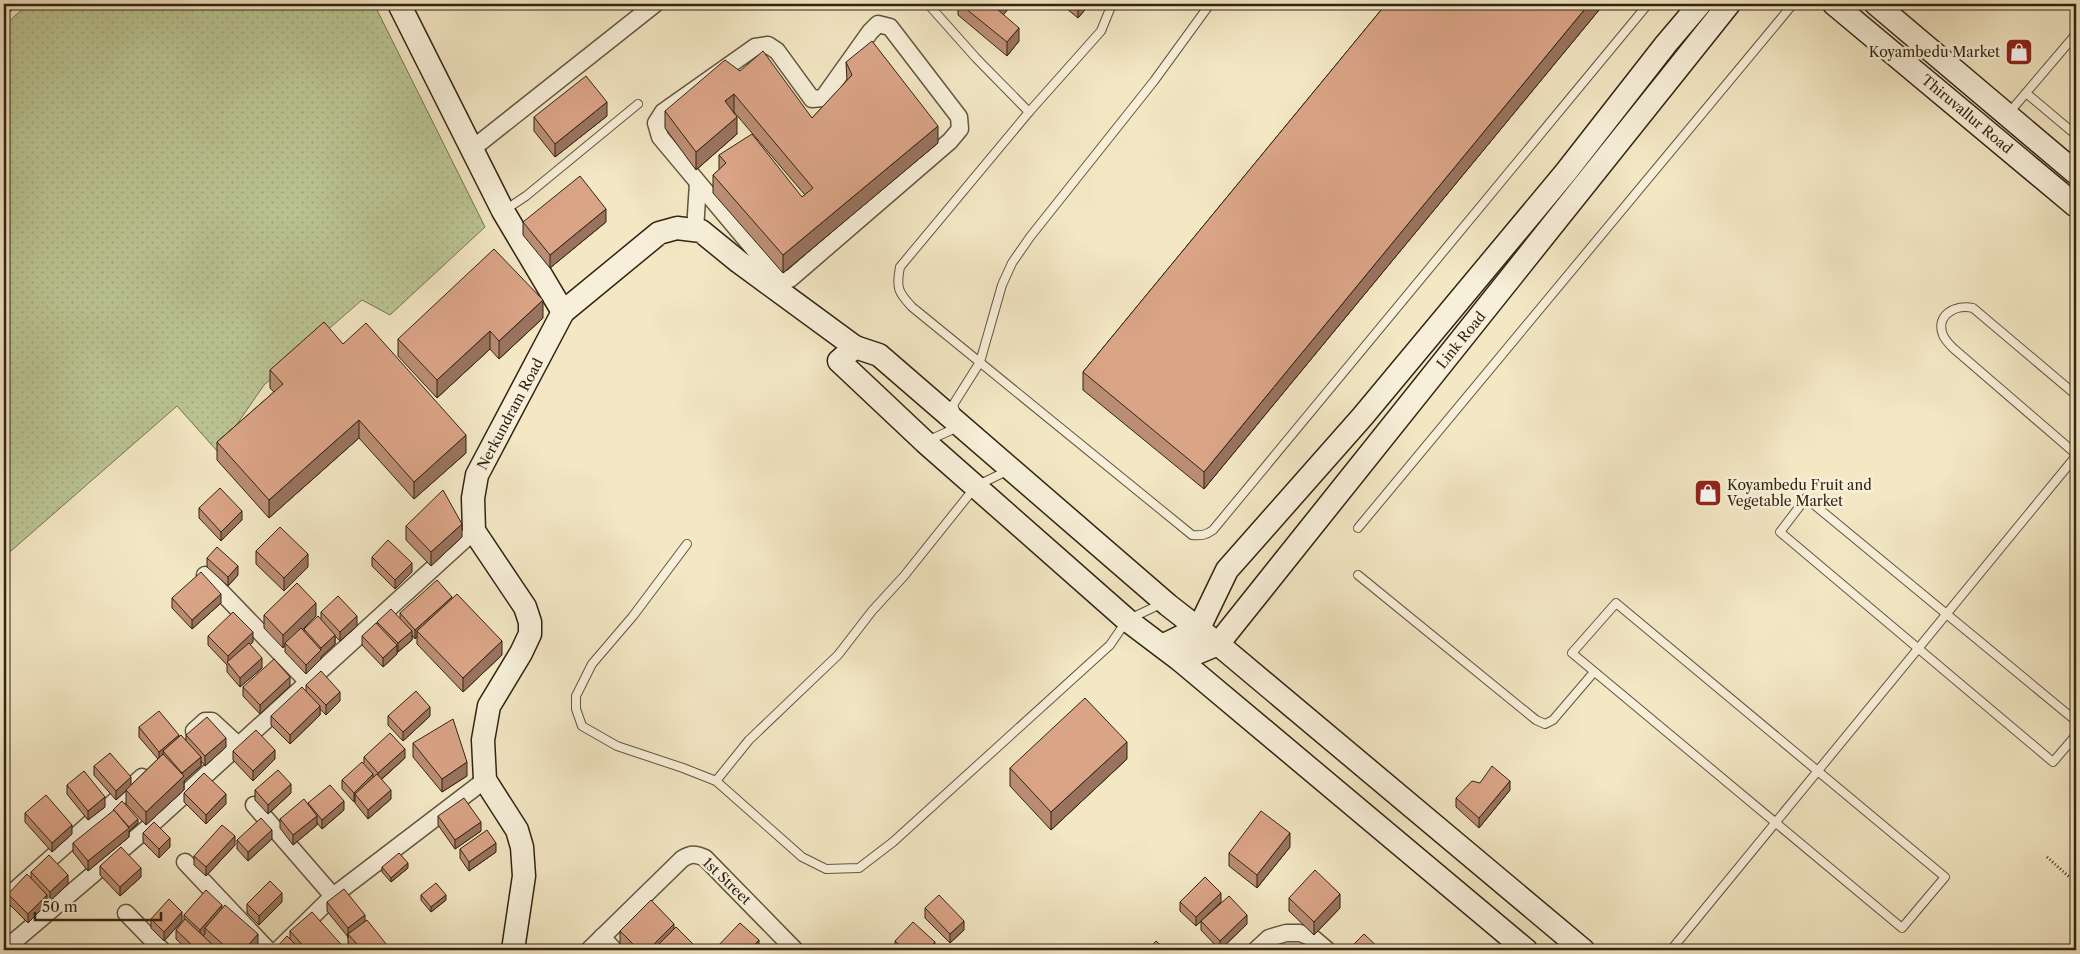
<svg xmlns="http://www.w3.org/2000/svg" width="2080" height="954" font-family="'Libre Caslon Text',serif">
	<defs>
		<pattern id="grass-dots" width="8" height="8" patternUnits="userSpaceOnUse" patternTransform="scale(1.25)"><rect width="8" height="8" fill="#bbc594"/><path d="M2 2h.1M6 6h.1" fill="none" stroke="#a1a97f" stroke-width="1.8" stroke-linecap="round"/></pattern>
	</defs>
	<rect width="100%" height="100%" fill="#f3e7c4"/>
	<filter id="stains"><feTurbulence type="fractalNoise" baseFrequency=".004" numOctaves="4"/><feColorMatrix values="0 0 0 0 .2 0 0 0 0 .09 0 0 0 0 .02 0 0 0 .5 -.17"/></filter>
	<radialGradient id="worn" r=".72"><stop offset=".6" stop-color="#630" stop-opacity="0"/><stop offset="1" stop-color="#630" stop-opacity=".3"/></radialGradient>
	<path fill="url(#grass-dots)" stroke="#767453" d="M28,4H188L193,10L202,4H374L485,227L390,315L362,300L264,385L218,452L177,406L4,557V26Z"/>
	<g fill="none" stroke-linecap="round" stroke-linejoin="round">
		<g stroke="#62553e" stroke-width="10">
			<g id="lane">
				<path d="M928,4L976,58L1029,112L900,267C896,288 898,292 912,307L1192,535C1201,536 1206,535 1213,530L1648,4"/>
				<path d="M2026,93L2076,135"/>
				<path d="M1029,112L1101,31L1112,4"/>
				<path d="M2008,114L2076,34"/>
				<path d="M505,210L526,196L638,104"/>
				<path d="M2076,395L1973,308C1956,304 1935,315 1943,335C1945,340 1949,344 1953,348L2076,454"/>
				<path d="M956,413L953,405L980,362L1002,285L1012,263L1030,237L1154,81L1210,4"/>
				<path d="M927,441L958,427"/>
				<path d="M1009,470L976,486L904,576L872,611L838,655L749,740L716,781L802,857L826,869L859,868L893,842L1110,645L1127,620L1163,603"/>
				<path d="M1358,528L1793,4"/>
				<path d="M687,544L633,616L592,664L576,696V709L582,726L617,746L683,768L716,781"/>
				<path d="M1358,575L1536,720L1545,724L1553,720L1594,672"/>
				<path d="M1616,603L1945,877L1902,928L1572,653Z"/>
				<path d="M2076,721L1806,498L1780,532L2053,762L2076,735"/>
				<path d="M1671,950L2076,456"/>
			</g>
		</g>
		<g stroke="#62553e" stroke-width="19">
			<g id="street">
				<path d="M878,24L890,27L959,117L960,129L950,141L790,279H779L660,137L656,123L663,112L755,47L768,45L777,51L812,99L823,98L870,32Z"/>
				<path d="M472,149L655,4"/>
				<path d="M695,230L698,183"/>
				<path d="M205,575L308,682"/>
				<path d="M194,731L205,721H212L238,745"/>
				<path d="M254,805L333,896"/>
				<path d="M185,862L268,950"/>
				<path d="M4,900L142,777"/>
				<path d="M126,913L162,950"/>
				<path d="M602,937L614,950"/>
				<path d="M4,950L151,825L474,531"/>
				<path d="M278,950L333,896L485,780"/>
				<path d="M589,950L682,859C691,853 696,854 705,858L795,950"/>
				<path d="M1256,950L1269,938L1286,933H1300L1313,938L1327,950"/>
			</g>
		</g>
		<g stroke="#312412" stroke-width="25">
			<g id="secondary">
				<path d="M399,4L503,211L563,312"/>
				<path d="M1834,4L2076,206"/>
				<path d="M1876,4L2076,173"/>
				<path d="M855,347L839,361L925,442L1127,620L1180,660L1526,950"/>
				<path d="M1162,646L1199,628L1227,570L1363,416L1566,172L1666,44L1700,4"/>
				<path d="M1180,660L1218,644L1729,4"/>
				<path d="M513,950L524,876L522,847L517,830L485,780L483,740L489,706L521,653L530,634V622L525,607L474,531L473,498L477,475L563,312L659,233L677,228L701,231L739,262L855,347L879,355L1168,605L1218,644L1583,950"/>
			</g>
		</g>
		<path stroke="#312412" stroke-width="3" stroke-dasharray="1 2.5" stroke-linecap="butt" d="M2047,857L2076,883"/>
		<use href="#lane" stroke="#f7efd9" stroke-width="8"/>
		<use href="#street" stroke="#f7efd9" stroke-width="16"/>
		<use href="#secondary" stroke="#f7efd9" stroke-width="22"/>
	</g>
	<g fill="#bb8d74" stroke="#312412">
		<path d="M958,4H1012L1003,15L1019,41L1007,56L958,15Z"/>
		<path d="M1061,4H1090L1078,18Z"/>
		<path d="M1386,4H1604L1204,489L1083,390V372Z"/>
		<path d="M846,62L938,143L783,273L713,193V175L719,170V155L802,197L805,195L734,112H733L737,134L696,170L665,128V111L740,71L812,118L847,81Z"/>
		<path d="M607,116L555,157L534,131V117Z"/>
		<path d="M523,222H606L550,268L523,235Z"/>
		<path d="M543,318L499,359L490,349L437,398L398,356V339Z"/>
		<path d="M343,344L466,453L414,499L359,438L269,518L217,460V442L274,392L270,388V370Z"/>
		<path d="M199,508L242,520L221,541L199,518Z"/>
		<path d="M406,526L462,537L431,566L406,540Z"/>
		<path d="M256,551L308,567L284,591L256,564Z"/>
		<path d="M372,557L412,572L395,589L372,566Z"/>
		<path d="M207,558L238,575L228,586L207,567Z"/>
		<path d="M172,598L221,603L192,629L172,608Z"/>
		<path d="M321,612L357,626L340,641L335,636V644L321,657V659L306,674L285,652V646L283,648L264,628V615L316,616L302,630L304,632V629L321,619Z"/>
		<path d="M400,613L502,655L463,692L417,644V637L415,639L412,635V640L398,652L397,651V654L383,667L362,645V636L377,624V622L400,619Z"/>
		<path d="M208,636L253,642L250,645L262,668L240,687L227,672V665L208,645Z"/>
		<path d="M306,685L340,701L326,715L320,709V715L290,744L271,725V716L306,691Z"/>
		<path d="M290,686L260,714L243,696V687Z"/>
		<path d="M388,716H430L403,741L388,725Z"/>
		<path d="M139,727L179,737L186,740V735L226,747L205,766L201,761V766L184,781V790L146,825L126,804V791L116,800L94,775V766L131,785L158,759L139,737Z"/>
		<path d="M413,743L467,776L442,792L413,757Z"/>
		<path d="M233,751L275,759L253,781L233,760Z"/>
		<path d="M364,757L405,758L381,780L391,799L368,819L355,803V801L354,802L342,789V780L364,763Z"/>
		<path d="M1127,759L1051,830L1010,786V768Z"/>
		<path d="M67,785L105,807L88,820L67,794Z"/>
		<path d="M255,790L291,793L268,814L255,800Z"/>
		<path d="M1510,790L1479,828L1456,807V798Z"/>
		<path d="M184,793L226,804L206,824L184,802Z"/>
		<path d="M308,803L344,810L322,829L317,823V825L293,845L280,828V819L308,805Z"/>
		<path d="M25,813L72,834L52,852L25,822Z"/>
		<path d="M438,816L481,831L455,849L438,825Z"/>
		<path d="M138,823L129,831V837L88,871L73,852V843Z"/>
		<path d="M143,833L170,847L159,858L143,842Z"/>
		<path d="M272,839L248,861L237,849V840Z"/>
		<path d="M235,845L206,876L194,865V856Z"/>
		<path d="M1290,847L1257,888L1229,866V853Z"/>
		<path d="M460,849L496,852L469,871L460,858Z"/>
		<path d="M100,866L141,877L120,896L100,875Z"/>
		<path d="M382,867L408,868L391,882L382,872Z"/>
		<path d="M31,872L68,884L50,901L47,898V904L28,923L8,903V894L31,878Z"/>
		<path d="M421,895L446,900L431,912L421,900Z"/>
		<path d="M1289,898L1340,908L1314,935L1289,911Z"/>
		<path d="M282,902L259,925L247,913V904Z"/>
		<path d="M327,902L365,921L390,950H354L348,943V937L327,911Z"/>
		<path d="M1180,902H1221L1196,926L1180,911Z"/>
		<path d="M222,908L258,948L256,950H188L176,939V930L184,921V915Z"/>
		<path d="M925,908L964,930L950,943L925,918Z"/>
		<path d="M151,919L182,921L164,941L151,928Z"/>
		<path d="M1201,921L1247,924L1220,950L1201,930Z"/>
		<path d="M674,929L699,950H625L620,945V931Z"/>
		<path d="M290,931L346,950H274L290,939Z"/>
		<path d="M895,941L935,950H891L895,946Z"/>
	</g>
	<g fill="#99735e" stroke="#312412">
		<path d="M4,4H14V8L4,17Z"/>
		<path d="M1001,4H1012L997,23V9Z"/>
		<path d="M1078,4H1090L1078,18Z"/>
		<path d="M1589,4H1604L1204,489V472Z"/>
		<path d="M1019,28V41L1007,56V42Z"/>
		<path d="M734,94V112L725,119V101Z"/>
		<path d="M607,102V116L555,157V144Z"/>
		<path d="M737,117V134L696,170V152Z"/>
		<path d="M938,126V143L783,273V255Z"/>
		<path d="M606,209V222L550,268V255Z"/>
		<path d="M543,300V318L499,359V341Z"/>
		<path d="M490,331V349L437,398V380Z"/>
		<path d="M359,420V438L269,518V500Z"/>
		<path d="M466,435V453L414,499V482Z"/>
		<path d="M242,511V520L221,541V532Z"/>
		<path d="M462,524V537L431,566V552Z"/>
		<path d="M308,554V567L284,591V578Z"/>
		<path d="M412,563V572L395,589V580Z"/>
		<path d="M238,566V575L228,586V577Z"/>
		<path d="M221,594V603L192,629V620Z"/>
		<path d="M452,597V606L417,631V637L415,639V630Z"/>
		<path d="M316,603V616L287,645L285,643V646L283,648V635Z"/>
		<path d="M357,616V626L340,641V632Z"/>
		<path d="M412,631V640L398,652V643Z"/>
		<path d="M253,632V642L229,665L228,663V656Z"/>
		<path d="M335,635V644L321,657V659L306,674V665L321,650V648Z"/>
		<path d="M502,641V655L463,692V678Z"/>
		<path d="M397,645V654L383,667V658Z"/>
		<path d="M262,658V668L240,687V678Z"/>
		<path d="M290,677V686L260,714V705Z"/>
		<path d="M340,692V701L326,715V705Z"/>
		<path d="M320,706V715L290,744V735Z"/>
		<path d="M430,707V716L403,741V732Z"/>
		<path d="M179,735V744L163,751V758L159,761V752Z"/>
		<path d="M226,738V747L205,766V756Z"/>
		<path d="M1127,742V759L1051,830V812Z"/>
		<path d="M405,749V758L378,782V773Z"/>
		<path d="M275,750V759L253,781V771Z"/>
		<path d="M201,757V766L184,781V790L146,825V812L182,778V773Z"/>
		<path d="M467,762V776L442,792V779Z"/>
		<path d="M373,774V783L355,794V801L354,802V793Z"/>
		<path d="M131,777V786L116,800V791Z"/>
		<path d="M1510,781V790L1479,828V818Z"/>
		<path d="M291,784V793L268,814V805Z"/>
		<path d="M391,790V799L368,819V810Z"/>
		<path d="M226,794V804L206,824V815Z"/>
		<path d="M105,797V807L88,820V811Z"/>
		<path d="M344,801V810L322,829V820Z"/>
		<path d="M317,816V825L293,845V835Z"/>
		<path d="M138,819V823L129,831V837L88,871V861Z"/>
		<path d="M481,822V831L455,849V840Z"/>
		<path d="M72,825V834L52,852V843Z"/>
		<path d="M272,830V839L248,861V852Z"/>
		<path d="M1290,833V847L1257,888V875Z"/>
		<path d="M235,836V845L206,876V867Z"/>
		<path d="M170,838V847L159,858V849Z"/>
		<path d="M496,843V852L469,871V862Z"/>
		<path d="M408,863V868L391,882V878Z"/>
		<path d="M141,868V877L120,896V887Z"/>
		<path d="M68,875V884L50,901V892Z"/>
		<path d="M282,893V902L259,925V916Z"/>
		<path d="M1221,893V902L1196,926V917Z"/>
		<path d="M1340,894V908L1314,935V922Z"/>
		<path d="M47,895V904L28,923V914Z"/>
		<path d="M446,895V900L431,912V907Z"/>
		<path d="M222,905V914L205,928V934L200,939V930Z"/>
		<path d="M182,912V921L164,941V932Z"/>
		<path d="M365,915V924L348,934V938V928Z"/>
		<path d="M1247,915V924L1220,950V941Z"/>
		<path d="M964,921V930L950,943V934Z"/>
		<path d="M674,924V938L662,950H648Z"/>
		<path d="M258,934V948L256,950H244Z"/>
		<path d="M759,940V950H750Z"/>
		<path d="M935,942V950H927Z"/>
	</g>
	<g fill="#daa487" stroke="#312412">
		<path d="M960,4H1001L997,9L1019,28L1007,42Z"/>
		<path d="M1386,4H1589L1204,472L1083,372Z"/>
		<path d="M872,41L938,126L783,255L713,175L726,163L719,155L752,134L802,197L813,188L734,94L725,101L737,117L696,152L665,111L725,60L740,71L763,51L812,118L852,75L846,62Z"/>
		<path d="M586,76L607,102L555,144L534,117Z"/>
		<path d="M580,176L606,209L550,255L523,222Z"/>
		<path d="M494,249L543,300L499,341L490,331L437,380L398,339Z"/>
		<path d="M324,322L343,344L366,323L466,435L414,482L359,420L269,500L217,442L283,384L270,370Z"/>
		<path d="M220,488L242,511L221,532L199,508Z"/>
		<path d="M443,490L462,524L431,552L406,526Z"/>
		<path d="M280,527L308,554L284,578L256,551Z"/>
		<path d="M388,540L412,563L395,580L372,557Z"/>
		<path d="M217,547L238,566L228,577L207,558Z"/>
		<path d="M201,572L221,594L192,620L172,598Z"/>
		<path d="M437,580L452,597L415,630L400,613Z"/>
		<path d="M297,583L316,603L283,635L264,615Z"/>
		<path d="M457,594L502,641L463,678L417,631Z"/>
		<path d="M338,596L357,616L340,632L321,612Z"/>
		<path d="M391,609L412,631L398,643L377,622Z"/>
		<path d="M233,612L253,632L228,656L208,636Z"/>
		<path d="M318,616L335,635L321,648L304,629Z"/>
		<path d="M376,623L397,645L383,658L362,636Z"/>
		<path d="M301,628L321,650L306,665L285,643Z"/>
		<path d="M249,643L262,658L240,678L227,662Z"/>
		<path d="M274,659L290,677L260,705L243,687Z"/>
		<path d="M321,671L340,692L326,705L306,685Z"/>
		<path d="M302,687L320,706L290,735L271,716Z"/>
		<path d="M416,691L430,707L403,732L388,716Z"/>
		<path d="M1085,698L1127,742L1051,812L1010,768Z"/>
		<path d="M159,711L179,735L159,752L139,727Z"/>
		<path d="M207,717L226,738L205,756L186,735Z"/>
		<path d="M453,719L467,762L442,779L413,743Z"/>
		<path d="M256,730L275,750L253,771L233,751Z"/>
		<path d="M390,733L405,749L378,773L364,757Z"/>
		<path d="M181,735L201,757L182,773L163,751Z"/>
		<path d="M110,753L131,777L116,791L94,766Z"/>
		<path d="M163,754L184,776L146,812L126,790Z"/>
		<path d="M362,762L373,774L354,793L342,780Z"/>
		<path d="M1492,766L1510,781L1479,818L1456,798L1472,781L1480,783Z"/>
		<path d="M278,770L291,784L268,805L255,790Z"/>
		<path d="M84,771L105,797L88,811L67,785Z"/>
		<path d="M204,773L226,794L206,815L184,793Z"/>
		<path d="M377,774L391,790L368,810L355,794Z"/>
		<path d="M330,785L344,801L322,820L308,803Z"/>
		<path d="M46,795L72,825L52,843L25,813Z"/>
		<path d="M464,798L481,822L455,840L438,816Z"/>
		<path d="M304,799L317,816L293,835L280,819Z"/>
		<path d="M122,801L138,819L129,827L114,810H113Z"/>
		<path d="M114,810L129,828L88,861L73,843Z"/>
		<path d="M1261,811L1290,833L1257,875L1229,853Z"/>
		<path d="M261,818L272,830L248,852L237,840Z"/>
		<path d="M154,822L170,838L159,849L143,833Z"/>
		<path d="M222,825L235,836L206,867L194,856Z"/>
		<path d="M487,830L496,843L469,862L460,849Z"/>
		<path d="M121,847L141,868L120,887L100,866Z"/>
		<path d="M399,853L408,863L391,878L382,867Z"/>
		<path d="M49,855L68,875L50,892L31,872Z"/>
		<path d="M1315,870L1340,894L1314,922L1289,898Z"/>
		<path d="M27,874L47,895L28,914L8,894Z"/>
		<path d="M1205,877L1221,893L1196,917L1180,902Z"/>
		<path d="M270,881L282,893L259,916L247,904Z"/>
		<path d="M436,883L446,895L431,907L421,895Z"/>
		<path d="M344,889L365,915L348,928L327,902Z"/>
		<path d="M206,890L222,905L200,930L184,915Z"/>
		<path d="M939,895L964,921L950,934L925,908Z"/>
		<path d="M1229,896L1247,915L1220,941L1201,921Z"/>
		<path d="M169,899L182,912L164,932L151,919Z"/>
		<path d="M651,900L674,924L648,950H639L620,931Z"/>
		<path d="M225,905L258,934L244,950H229L205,928Z"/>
		<path d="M312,912L346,950H307L290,931Z"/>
		<path d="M185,919L215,947L212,950H190L194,947L176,930Z"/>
		<path d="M367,920L390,949L388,950H362L348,934Z"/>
		<path d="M913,922L935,942L927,950H905L895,941Z"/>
		<path d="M740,923L759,940L750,950H714Z"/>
		<path d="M676,927L699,950H653Z"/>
		<path d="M1364,934L1381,950H1350L1349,949Z"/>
		<path d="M287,936L301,950H274Z"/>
		<path d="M1156,941L1166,950H1148Z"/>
		<path d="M895,946L900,950H891Z"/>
		<path d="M151,947L155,950H148Z"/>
	</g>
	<defs>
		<g id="shop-square" transform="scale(1.4375)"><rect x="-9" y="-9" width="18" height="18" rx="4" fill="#8f2418" stroke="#f7efd9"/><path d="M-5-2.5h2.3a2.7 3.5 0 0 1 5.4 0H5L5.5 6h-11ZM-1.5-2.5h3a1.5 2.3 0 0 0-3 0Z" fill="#fff"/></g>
	</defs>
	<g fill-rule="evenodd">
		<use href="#shop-square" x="2019" y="52"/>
		<use href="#shop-square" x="1708" y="493"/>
	</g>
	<g text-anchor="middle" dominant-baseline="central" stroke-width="5" stroke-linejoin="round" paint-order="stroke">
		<g font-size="14" fill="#312412" stroke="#f7efd9" text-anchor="end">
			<text x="2000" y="52">Koyambedu Market</text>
			<text x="1727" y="485" text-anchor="start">Koyambedu Fruit and<tspan x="1727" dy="16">Vegetable Market</tspan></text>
		</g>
		<g font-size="14" fill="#312412" stroke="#f7efd9">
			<text transform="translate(1967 114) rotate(40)">Thiruvallur Road</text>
			<text transform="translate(1461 340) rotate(-51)">Link Road</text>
			<text transform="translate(510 414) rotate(-62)">Nerkundram Road</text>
			<text transform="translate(727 881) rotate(44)">1st Street</text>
		</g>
	</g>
	<rect width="2080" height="954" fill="none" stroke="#f3e7c4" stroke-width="20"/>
	<rect x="5" y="5" width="2070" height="944" fill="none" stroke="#312412" stroke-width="2.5"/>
	<rect x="10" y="10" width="2060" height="934" fill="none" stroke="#312412"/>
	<path d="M35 912v8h126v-8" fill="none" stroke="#312412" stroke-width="2.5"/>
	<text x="42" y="912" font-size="15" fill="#312412" stroke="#f7efd9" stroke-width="4" paint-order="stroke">50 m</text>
	<rect width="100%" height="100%" filter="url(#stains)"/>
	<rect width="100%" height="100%" fill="url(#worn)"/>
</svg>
